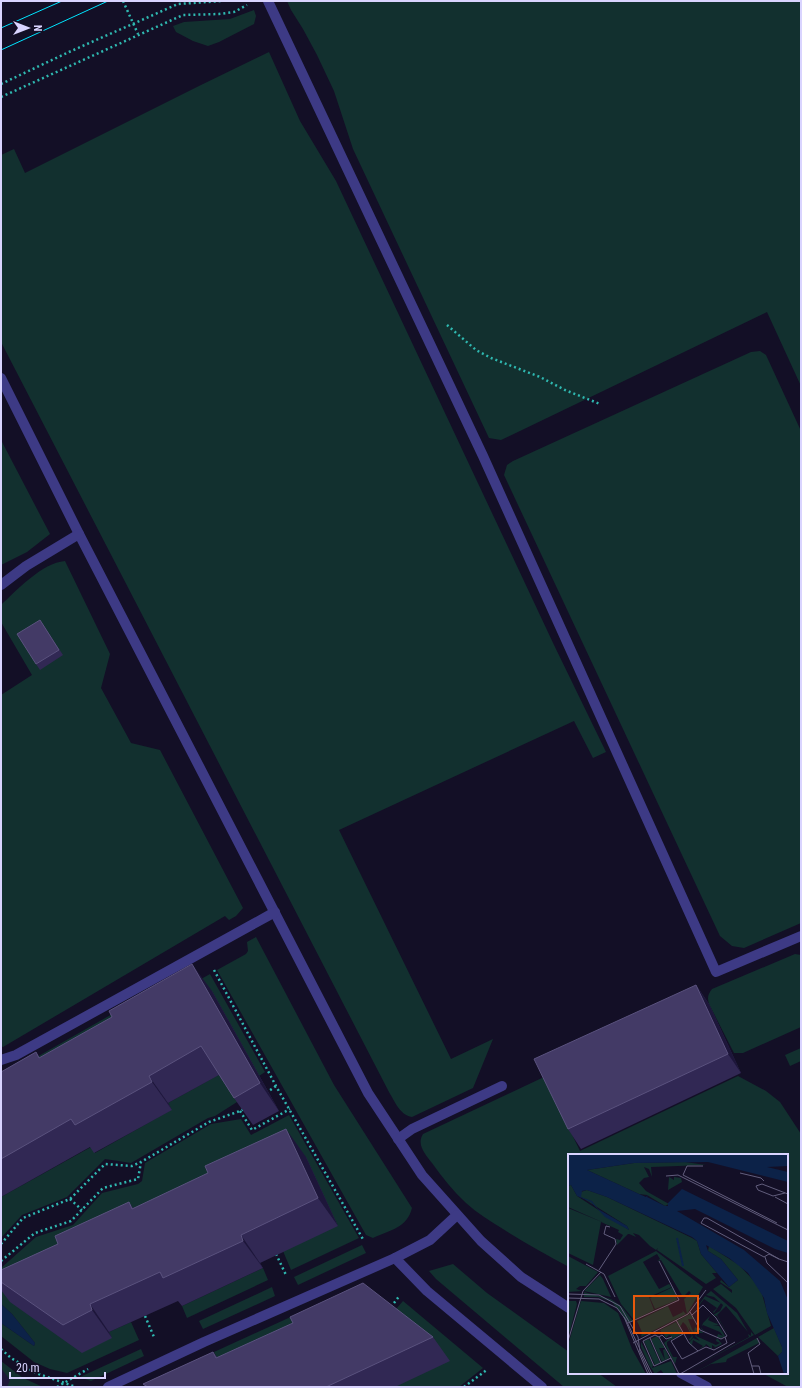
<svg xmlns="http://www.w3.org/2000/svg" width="802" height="1388" font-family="'Roboto Condensed',sans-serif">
	<rect width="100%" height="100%" fill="#130f26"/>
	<g fill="#12302f">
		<path d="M287,1H801V386L767,312L501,440L489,438L353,149L334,91L317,55L303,29L291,10Z"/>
		<path d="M254,10L256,16L254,24L219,42L208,46L193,41L176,32L173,26L184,22L230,19Z"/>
		<path d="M269,52L300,121L336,181L554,645L606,752L593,758L574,721L339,830L451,1059L493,1039L473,1088L412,1117C400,1115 395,1102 389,1092L1,342V155L14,149L25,173L201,85Z"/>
		<path d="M760,351L766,355L801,431V923L744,948L732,946L720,936L504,475L507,465L513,461L751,352Z"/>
		<path d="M1,440L50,534L27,552L1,565Z"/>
		<path d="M65,561L110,654L101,688L131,743L160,750L243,908L236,916L229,920L225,916L3,1047L1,1046V695L32,675L1,622V605C17,590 42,563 65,561Z"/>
		<path d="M256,937L334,1085L412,1208C407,1228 390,1230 373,1238L366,1235L217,970L246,954L248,951L247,942Z"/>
		<path d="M795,954L801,955V1027L743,1053H734L709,1004C707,998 708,994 712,989Z"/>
		<path d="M210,974L265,1072L259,1076L264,1085L215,1116L208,1118L131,1163L105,1159L67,1197L22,1215L1,1238V1197L91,1147L95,1153L171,1110L168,1103L249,1058L143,1012Z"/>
		<path d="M114,1013L117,1017L21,1072L14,1070Z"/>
		<path d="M801,1048V1061L790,1066L785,1055Z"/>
		<path d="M738,1076L766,1091L780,1102L801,1134V1387H788L762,1373H787V1155H569V1267C547,1255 525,1243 503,1229C490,1221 477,1213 466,1203C453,1191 442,1177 432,1163C426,1155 416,1145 423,1134L544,1077L580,1151Z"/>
		<path d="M289,1115L359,1238L291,1270L283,1251L75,1264L112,1338L109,1332L131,1322L139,1340L67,1373L50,1369L34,1362L1,1336V1323L34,1346L35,1343L12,1314L1,1304V1268L36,1237L73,1225L102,1193L138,1184L142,1181L145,1163L211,1124L241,1119L251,1135Z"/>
		<path d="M362,1245L366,1253L298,1285L294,1277Z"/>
		<path d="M453,1264L487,1293L569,1352V1373H598L617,1387H564L436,1279L429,1271Z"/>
		<path d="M263,1268L268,1280L187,1318L182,1306Z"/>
		<path d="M272,1287L275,1296L203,1329L199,1321Z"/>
		<path d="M403,1301L483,1368L459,1387H395L391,1315Z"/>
		<path d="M295,1315L299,1323L218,1360L214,1352Z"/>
		<path d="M141,1349L144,1356L91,1381L80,1377Z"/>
		<path d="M1,1361L23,1378L43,1387H7L1,1374Z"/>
	</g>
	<path fill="#0c2248" d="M1,1304L12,1314L35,1343L34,1346L1,1323Z"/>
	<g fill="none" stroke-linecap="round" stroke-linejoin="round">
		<g stroke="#2fb8b0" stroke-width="2.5" stroke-dasharray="2 3" stroke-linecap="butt">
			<path d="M123,1L138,34"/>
			<path d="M1,84L69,52L178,4L222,1"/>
			<path d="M1,97L183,15L219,14L234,12L247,5"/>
			<path d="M447,325L476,350L491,358L540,377L565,390L600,404"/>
			<path d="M214,970L276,1086L364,1241"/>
			<path d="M266,1093L276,1086"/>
			<path d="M240,1111L252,1130L290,1109"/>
			<path d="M70,1199L82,1210"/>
			<path d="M1,1244L23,1218L70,1199L105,1164L132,1166L141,1162"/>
			<path d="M276,1254L286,1275"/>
			<path d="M1,1261L35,1233L71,1221L103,1188L138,1179L141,1162L209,1122L240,1111L244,1109"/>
			<path d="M391,1307L400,1295"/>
			<path d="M145,1316L154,1337"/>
			<path d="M1,1349L11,1358L36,1373L76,1387"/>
			<path d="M57,1387L88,1369"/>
			<path d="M464,1387L488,1369"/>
		</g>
		<g stroke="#3d3a85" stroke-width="10">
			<path d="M268,1L483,456L716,972L801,936"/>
			<path d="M1,378L79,534L368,1093L422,1175L481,1241L521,1277L569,1308"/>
			<path d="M1,585L26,566L79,534"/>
			<path d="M1,1060L16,1055L275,912"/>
			<path d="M398,1139L412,1129L502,1086"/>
			<path d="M395,1258L427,1291L542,1387"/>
			<path d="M681,1373L707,1387"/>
			<path d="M108,1387L204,1342L395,1258L430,1240L457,1215"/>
		</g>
		<g stroke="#00e5ff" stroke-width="1">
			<path d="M1,28L62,1"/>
			<path d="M1,50L108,1"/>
		</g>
	</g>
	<g fill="#312854">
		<path d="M40,620L63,655L40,670L36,664Z"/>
		<path d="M696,985L709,1004L741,1073L581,1149L568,1129Z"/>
		<path d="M212,991L279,1111L253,1125L234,1098L219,1075L168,1103L172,1110L94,1153L90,1147L1,1197V1072L36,1052L40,1058Z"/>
		<path d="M306,1157L338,1226L260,1263L263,1268L182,1306L178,1301L109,1332L112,1338L82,1353L10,1302L1,1290V1270L58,1244L129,1202L133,1208Z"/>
		<path d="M433,1337L450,1361L395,1387H145L143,1384L213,1352L218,1358Z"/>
	</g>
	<g fill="#1d163a">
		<path d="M192,964L212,991L279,1111L260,1083Z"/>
		<path d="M696,985L709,1004L741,1073L728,1054Z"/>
		<path d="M149,1076L168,1103L172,1110L152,1082Z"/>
		<path d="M286,1129L306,1157L338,1226L318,1198Z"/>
		<path d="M241,1235L260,1263L263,1268L243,1241Z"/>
		<path d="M90,1304L109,1332L112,1338L92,1310Z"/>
		<path d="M1,1368L10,1380L7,1387H1Z"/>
	</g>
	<g fill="#433a66" stroke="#5a527e">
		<path d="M40,620L59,650L36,664L17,634Z"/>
		<path d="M192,964L260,1083L234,1098L201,1046L149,1076L152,1082L75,1125L71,1119L1,1159V1072L36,1052L39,1058L112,1017L109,1011Z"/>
		<path d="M696,985L728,1054L568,1129L534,1059Z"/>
		<path d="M286,1129L318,1198L241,1235L243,1241L163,1278L160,1272L90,1304L92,1310L63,1325L1,1282V1270L58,1244L55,1236L129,1202L132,1209L208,1173L205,1166Z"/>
		<path d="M363,1283L433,1337L326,1387H148L143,1384L213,1352L216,1358L293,1323L290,1317Z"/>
	</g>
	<g transform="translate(568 1154)">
		<rect width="220" height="220" fill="#130f26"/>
		<path d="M117,8L138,11L83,13L84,23L81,15L76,13L81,23L76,24L71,29L78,37L101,50L97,52L79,41L71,40L19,16L66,9ZM101,23L106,26V23L113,24L114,28L100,36ZM3,31L9,42L61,76L59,72L13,43V38L19,36L39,43L124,84L129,87L133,100L149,119H144L148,124L138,130L89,96L90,94L88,96L82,92L71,81L65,79L68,83L0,53V32ZM0,54L58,78L60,80L49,91L48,85L52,86L55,81L50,78L51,76L33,68L25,111L0,99ZM141,92L171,111L187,128L194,140L203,172L187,181L168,154L145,135L153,130L164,139V136L152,128L153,126L161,133L170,126L153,105L140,97ZM88,97L135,133L119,160L116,145L123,139L121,137L115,143L93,106L89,107L92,105L89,100L75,108L91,135L101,130L104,133L81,143L86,156L66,166L53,150L40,122ZM0,102L30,118L18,132H12L8,135L14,137L0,138ZM32,121L35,125L43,143L16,137ZM105,133L109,146L87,155L82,144ZM143,137L169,159L180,178L158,152L149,161L161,183L149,162L145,161L152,157L155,151L146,143L138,141ZM16,138L43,145L54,153L65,167L60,168L44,148L30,143H16ZM137,142L153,149L146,159L149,158L146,159L145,158L149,154L136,145L125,159ZM0,147H8L9,150L0,184ZM13,147L36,149L50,159L64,195L78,220H0V191ZM100,152L105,163L115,158L114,156L118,160L73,183L74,178L69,167ZM122,160L126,165H120L124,175L126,178L127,173L130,175L126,181L127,179L125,180L120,172L125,183L122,187L119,183L121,185L124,182L118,171L115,168L112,173L109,167ZM142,162L140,166L149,170L147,165L150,171H145L151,172L157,182L153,184L149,183L150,180L155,182L152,178L135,171L133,174L138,178L133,175L135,169ZM108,168L115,179L99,188V191L105,203H109L107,210L96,189L104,182L101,181L98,184L96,181L97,178L94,179L92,176ZM206,174L214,193V198L210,202L190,183ZM131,176L136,179H130L128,182L148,191L152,189L148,187L149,184L154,190L146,194L147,193L144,191V195L138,190L137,192L131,195L135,192L125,186L124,191L121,189L125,184L132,187L127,182ZM183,178L186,181L114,220L181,183L180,180L183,182ZM89,182L97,194H91L97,206L95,196L97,195L101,203V204L94,208L83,185ZM189,184L191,189L159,205L158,208L143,210L124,220ZM81,185L92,209L87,211L76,187ZM73,188L85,211L84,214L103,207L109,220H96L93,216L87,220L81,211L73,193Z" fill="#12302f"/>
		<path d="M0,0H220V12L199,13L220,18V28L140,8L66,9L19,16L71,40L78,43L80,41L79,43L97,52H100V49L114,35L220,87V99L207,95L127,55L109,57L176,96L212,127L220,146V220H216L210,202L214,198V193L199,159L196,144L180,119L161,104L138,91L140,97L153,105L170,126L161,133L133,100L129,87L124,83L39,43L19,36L14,37L13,43L24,47L30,55L59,72L61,76L37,63L23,48L9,42L3,31L0,32Z" fill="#0c2248"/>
		<path fill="none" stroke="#0c2248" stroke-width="2" d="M109,84L115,112"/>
		<path fill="none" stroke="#625e7d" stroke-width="1" d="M135,12H119L115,21L209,69M172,19L193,24L196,27M98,22L110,21L220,76M217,39L205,42L190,36L188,32L194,30L220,40M207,43L220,50M197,103L199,109L220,129M211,105L139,64H136L133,69L196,103L201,100L211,105L220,108M18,110L36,120L47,143M31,116L48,90L47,85L36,80L38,72L42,73M0,140L31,141L52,152L70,183L72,198L82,220M0,144L31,145L49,154L58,166L84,220M124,161L135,151L148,164L159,182L157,183M56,163L80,220M108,166L121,189L130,197M60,169L111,146L91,107M115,180L103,187L114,205L138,193L146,196L159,189L157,183L153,185L132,176L122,158M91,183L94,181L98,185L104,183M82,184L93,209M0,187L15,137L33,118M65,189L120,160L138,136M103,204L86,212L75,187L87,181L91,183L103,204L111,220M184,212H191L193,220M112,220L167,188M186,220L180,199L192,190L189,184"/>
		<path fill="#e8590c" fill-opacity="0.15" stroke="#e8590c" stroke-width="2" d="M66,142H130V179H66Z"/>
		<rect width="220" height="220" fill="none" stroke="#d9d4ff" stroke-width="2"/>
	</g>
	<rect width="802" height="1388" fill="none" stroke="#d9d4ff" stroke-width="4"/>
	<g transform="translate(28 28) rotate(90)" stroke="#130f26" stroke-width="3" paint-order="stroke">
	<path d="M0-3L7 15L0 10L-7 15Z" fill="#d9d4ff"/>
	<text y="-6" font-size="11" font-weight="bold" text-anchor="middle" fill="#d9d4ff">N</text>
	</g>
	<path d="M10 1372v6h95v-6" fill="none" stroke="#d9d4ff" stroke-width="2"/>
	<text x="16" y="1372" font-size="12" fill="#d9d4ff" stroke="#130f26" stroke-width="3" paint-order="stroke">20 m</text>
</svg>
